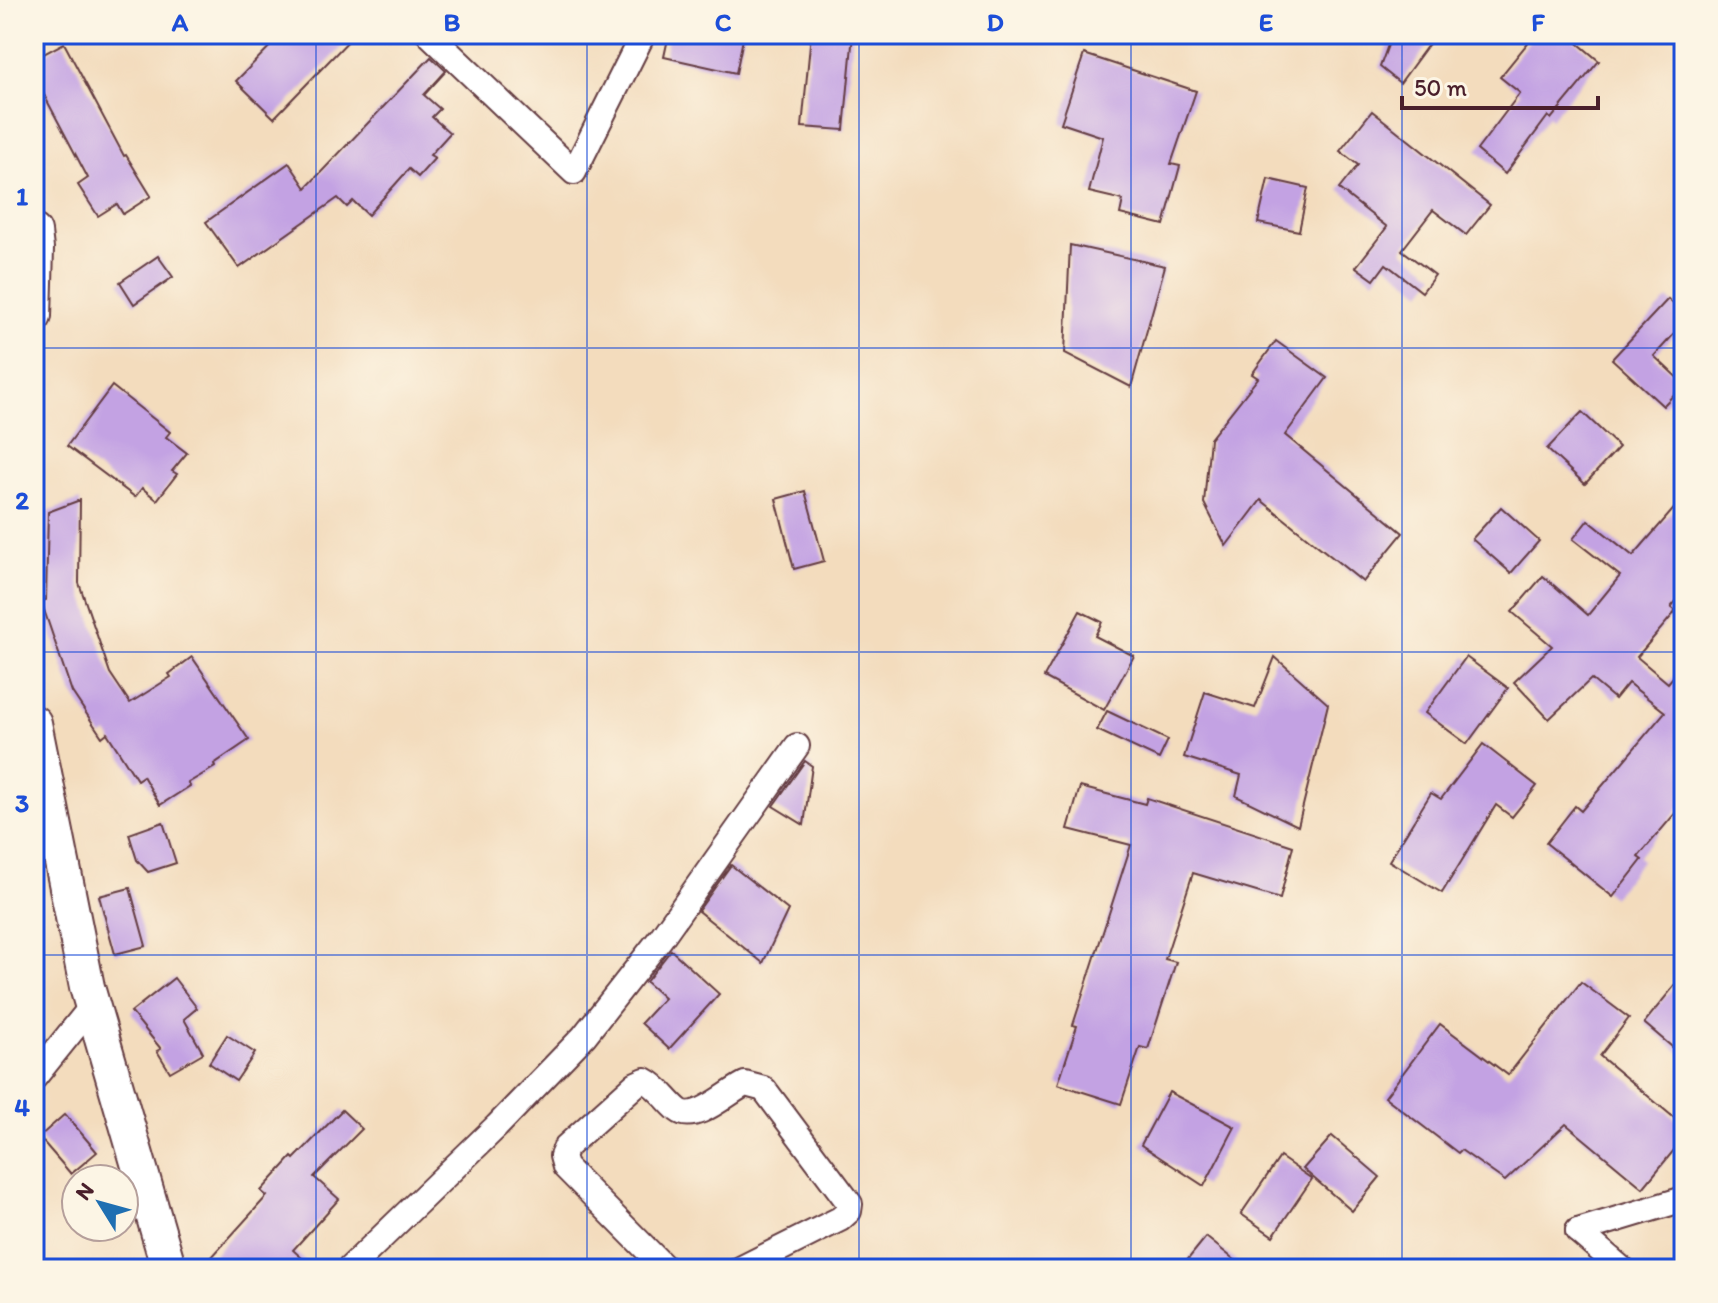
<svg xmlns="http://www.w3.org/2000/svg" width="1718" height="1303" font-family="Itim,sans-serif">
	<rect width="100%" height="100%" fill="#fcf5e5"/>
	<filter id="ink" filterUnits="userSpaceOnUse"><feTurbulence type="fractalNoise" baseFrequency=".0125" numOctaves="2"/><feDisplacementMap in="SourceGraphic" scale="16" xChannelSelector="R" yChannelSelector="G"/><feConvolveMatrix kernelMatrix="1 2 1 2 8 2 1 2 1" color-interpolation-filters="sRGB"/></filter>
	<filter id="wash" filterUnits="userSpaceOnUse"><feTurbulence type="fractalNoise" baseFrequency=".006" numOctaves="4" result="noise"/><feDisplacementMap in="SourceGraphic" scale="32" xChannelSelector="R" yChannelSelector="G"/><feGaussianBlur stdDeviation="1.8" result="paint"/><feColorMatrix in="noise" values="0 0 0 0 0 0 0 0 0 0 0 0 0 0 0 0 0 1.4 0 .05"/><feComposite in="paint" operator="in"/></filter>
	<g filter="url(#wash)">
		<rect width="100%" height="100%" fill="#f3dcbd"/>
		<g id="blocks">
			<g fill="#c3a2e3">
				<path d="M282,34H355L274,118L236,81Z"/>
				<path d="M669,34H744L736,73L664,57Z"/>
				<path d="M811,34H853L844,130L802,127Z"/>
				<path d="M1392,34H1436L1400,83L1380,67Z"/>
				<path d="M1535,34H1567L1599,61L1551,119L1548,116L1505,174L1477,150L1520,93L1500,77Z"/>
				<path d="M64,43L124,156L126,155L151,196L123,214L117,204L98,216L78,185L88,178L34,76V59Z"/>
				<path d="M1084,54L1196,91L1171,164L1180,166L1164,225L1120,214L1123,200L1089,192L1103,137L1061,123Z"/>
				<path d="M431,57L446,71L424,95L440,109L432,117L450,133L430,155L435,158L418,177L409,169L368,215L353,201L347,207L338,198L239,268L206,222L289,163L306,188Z"/>
				<path d="M1372,111L1490,205L1466,235L1433,210L1402,250L1435,275L1422,292L1386,264L1374,280L1356,267L1387,227L1339,189L1358,165L1340,151Z"/>
				<path d="M1268,179L1308,188L1299,231L1258,223Z"/>
				<path d="M1070,245L1165,266L1131,387L1065,353Z"/>
				<path d="M158,256L173,277L134,304L120,282Z"/>
				<path d="M1668,299L1684,314V323L1654,356L1684,384L1663,406L1612,359Z"/>
				<path d="M1276,341L1327,378L1285,435L1403,533L1363,582L1261,500L1226,546L1204,503L1210,439L1258,378L1252,374Z"/>
				<path d="M112,386L170,432L166,437L187,453L172,471L177,474L157,500L142,488L135,497L67,446Z"/>
				<path d="M1582,412L1619,447L1585,484L1547,449Z"/>
				<path d="M805,491L824,561L794,569L776,499Z"/>
				<path d="M1684,497V592L1671,607L1676,611L1637,657L1668,683L1684,664V803L1638,857L1642,860L1613,897L1546,843L1575,806L1581,811L1665,712L1628,683L1615,699L1591,679L1549,719L1514,682L1552,646L1512,612L1543,576L1588,615L1620,576L1573,539L1588,520L1633,556Z"/>
				<path d="M80,500L79,583L110,673L130,703L171,677L169,674L192,657L249,740L214,764L215,767L188,783L190,786L160,805L143,776L137,780L107,733L102,737L72,692L41,601L46,600L48,512Z"/>
				<path d="M1501,507L1539,541L1511,573L1472,539Z"/>
				<path d="M1080,611L1102,622L1095,636L1134,656L1104,710L1044,677Z"/>
				<path d="M1275,657L1328,704L1298,826L1236,796L1241,775L1184,757L1205,692L1255,708Z"/>
				<path d="M1466,657L1508,688L1467,744L1425,713Z"/>
				<path d="M1107,711L1168,740L1159,759L1097,730Z"/>
				<path d="M1483,744L1537,786L1512,817L1496,805L1442,893L1389,861L1431,793L1441,799Z"/>
				<path d="M805,761L812,766L804,825L773,806Z"/>
				<path d="M1080,787L1145,804L1147,798L1293,846L1280,899L1193,873L1165,959L1176,962L1148,1049L1140,1047L1121,1104L1058,1084L1077,1026L1073,1025L1131,845L1068,829Z"/>
				<path d="M163,822L176,863L148,872L137,860L129,834Z"/>
				<path d="M731,865L788,910L763,963L698,911Z"/>
				<path d="M130,888L146,946L115,954L99,896Z"/>
				<path d="M671,950L719,994L669,1049L641,1023L664,998L646,982Z"/>
				<path d="M1684,974V1057L1644,1023Z"/>
				<path d="M174,978L197,1008L184,1019L203,1053L170,1072L157,1051L161,1049L131,1012Z"/>
				<path d="M1581,982L1629,1018L1600,1056L1684,1126V1138L1643,1188L1566,1124L1505,1181L1461,1150L1458,1153L1385,1097L1440,1024L1508,1075Z"/>
				<path d="M227,1035L255,1053L236,1081L209,1063Z"/>
				<path d="M1169,1092L1235,1127L1204,1186L1141,1145Z"/>
				<path d="M342,1110L362,1129L314,1177L339,1199L293,1250L314,1269H201L267,1196L261,1191L292,1157L294,1159Z"/>
				<path d="M65,1114L97,1152L71,1174L39,1137Z"/>
				<path d="M1332,1136L1380,1177L1352,1211L1303,1169Z"/>
				<path d="M1280,1157L1312,1179L1273,1236L1241,1214Z"/>
				<path d="M1206,1237L1246,1269H1180Z"/>
			</g>
		</g>
	</g>
	<g filter="url(#ink)">
		<use href="#blocks" fill-opacity="0" stroke="#633b41" stroke-width="2"/>
		<g fill="none" stroke-linecap="round" stroke-linejoin="round">
			<g stroke="#633b41" stroke-width="28">
				<g id="street">
					<path d="M429,34L574,172L643,34"/>
					<path d="M34,1078L92,1006"/>
					<path d="M1578,1231L1684,1199"/>
					<path d="M1578,1231L1622,1269"/>
					<path d="M349,1269L497,1126L584,1036L661,938L797,746"/>
					<path d="M666,1269L565,1167L562,1156L566,1147L636,1084L645,1080C659,1087 666,1100 678,1110C695,1124 728,1092 745,1084L764,1089L850,1204L849,1211L840,1219L740,1269"/>
				</g>
			</g>
			<g stroke="#633b41" stroke-width="38">
				<g id="secondary">
					<path d="M34,232L36,249L34,316"/>
					<path d="M34,723L87,987L169,1269"/>
				</g>
			</g>
			<use href="#street" stroke="#fff" stroke-width="24"/>
			<use href="#secondary" stroke="#fff" stroke-width="34"/>
		</g>
	</g>
	<path fill="none" stroke="#1d4ed8" stroke-width="2" stroke-opacity="0.55" d="M316,34V1269M587,34V1269M859,34V1269M1131,34V1269M1402,34V1269M34,348H1684M34,652H1684M34,955H1684"/>
	<rect width="1718" height="1303" fill="none" stroke="#fcf5e5" stroke-width="88"/>
	<g transform="translate(100 1203) rotate(307)"><circle r="38" fill="#fcf5e5" stroke="#b59f9b" stroke-width="2"/>
	<path d="M0-6L14 30L0 20L-14 30Z" fill="#1f6fb2"/>
	<text y="-12" font-size="22" font-weight="bold" text-anchor="middle" fill="#4a1f2b">N</text>
	</g>
	<path d="M1402 96v12h196v-12" fill="none" stroke="#4a1f2b" stroke-width="4"/>
	<text x="1414" y="96" font-size="24" fill="#4a1f2b" stroke="#fcf5e5" stroke-width="6" paint-order="stroke">50 m</text>
	<rect x="44" y="44" width="1630" height="1215" fill="none" stroke="#1d4ed8" stroke-width="3"/>
	<g font-size="26" text-anchor="middle" font-weight="bold" fill="#1d4ed8">
		<text x="180" y="31">A</text>
		<text x="452" y="31">B</text>
		<text x="723" y="31">C</text>
		<text x="995" y="31">D</text>
		<text x="1266" y="31">E</text>
		<text x="1538" y="31">F</text>
		<text x="22" y="205">1</text>
		<text x="22" y="509">2</text>
		<text x="22" y="812">3</text>
		<text x="22" y="1116">4</text>
	</g>
</svg>
